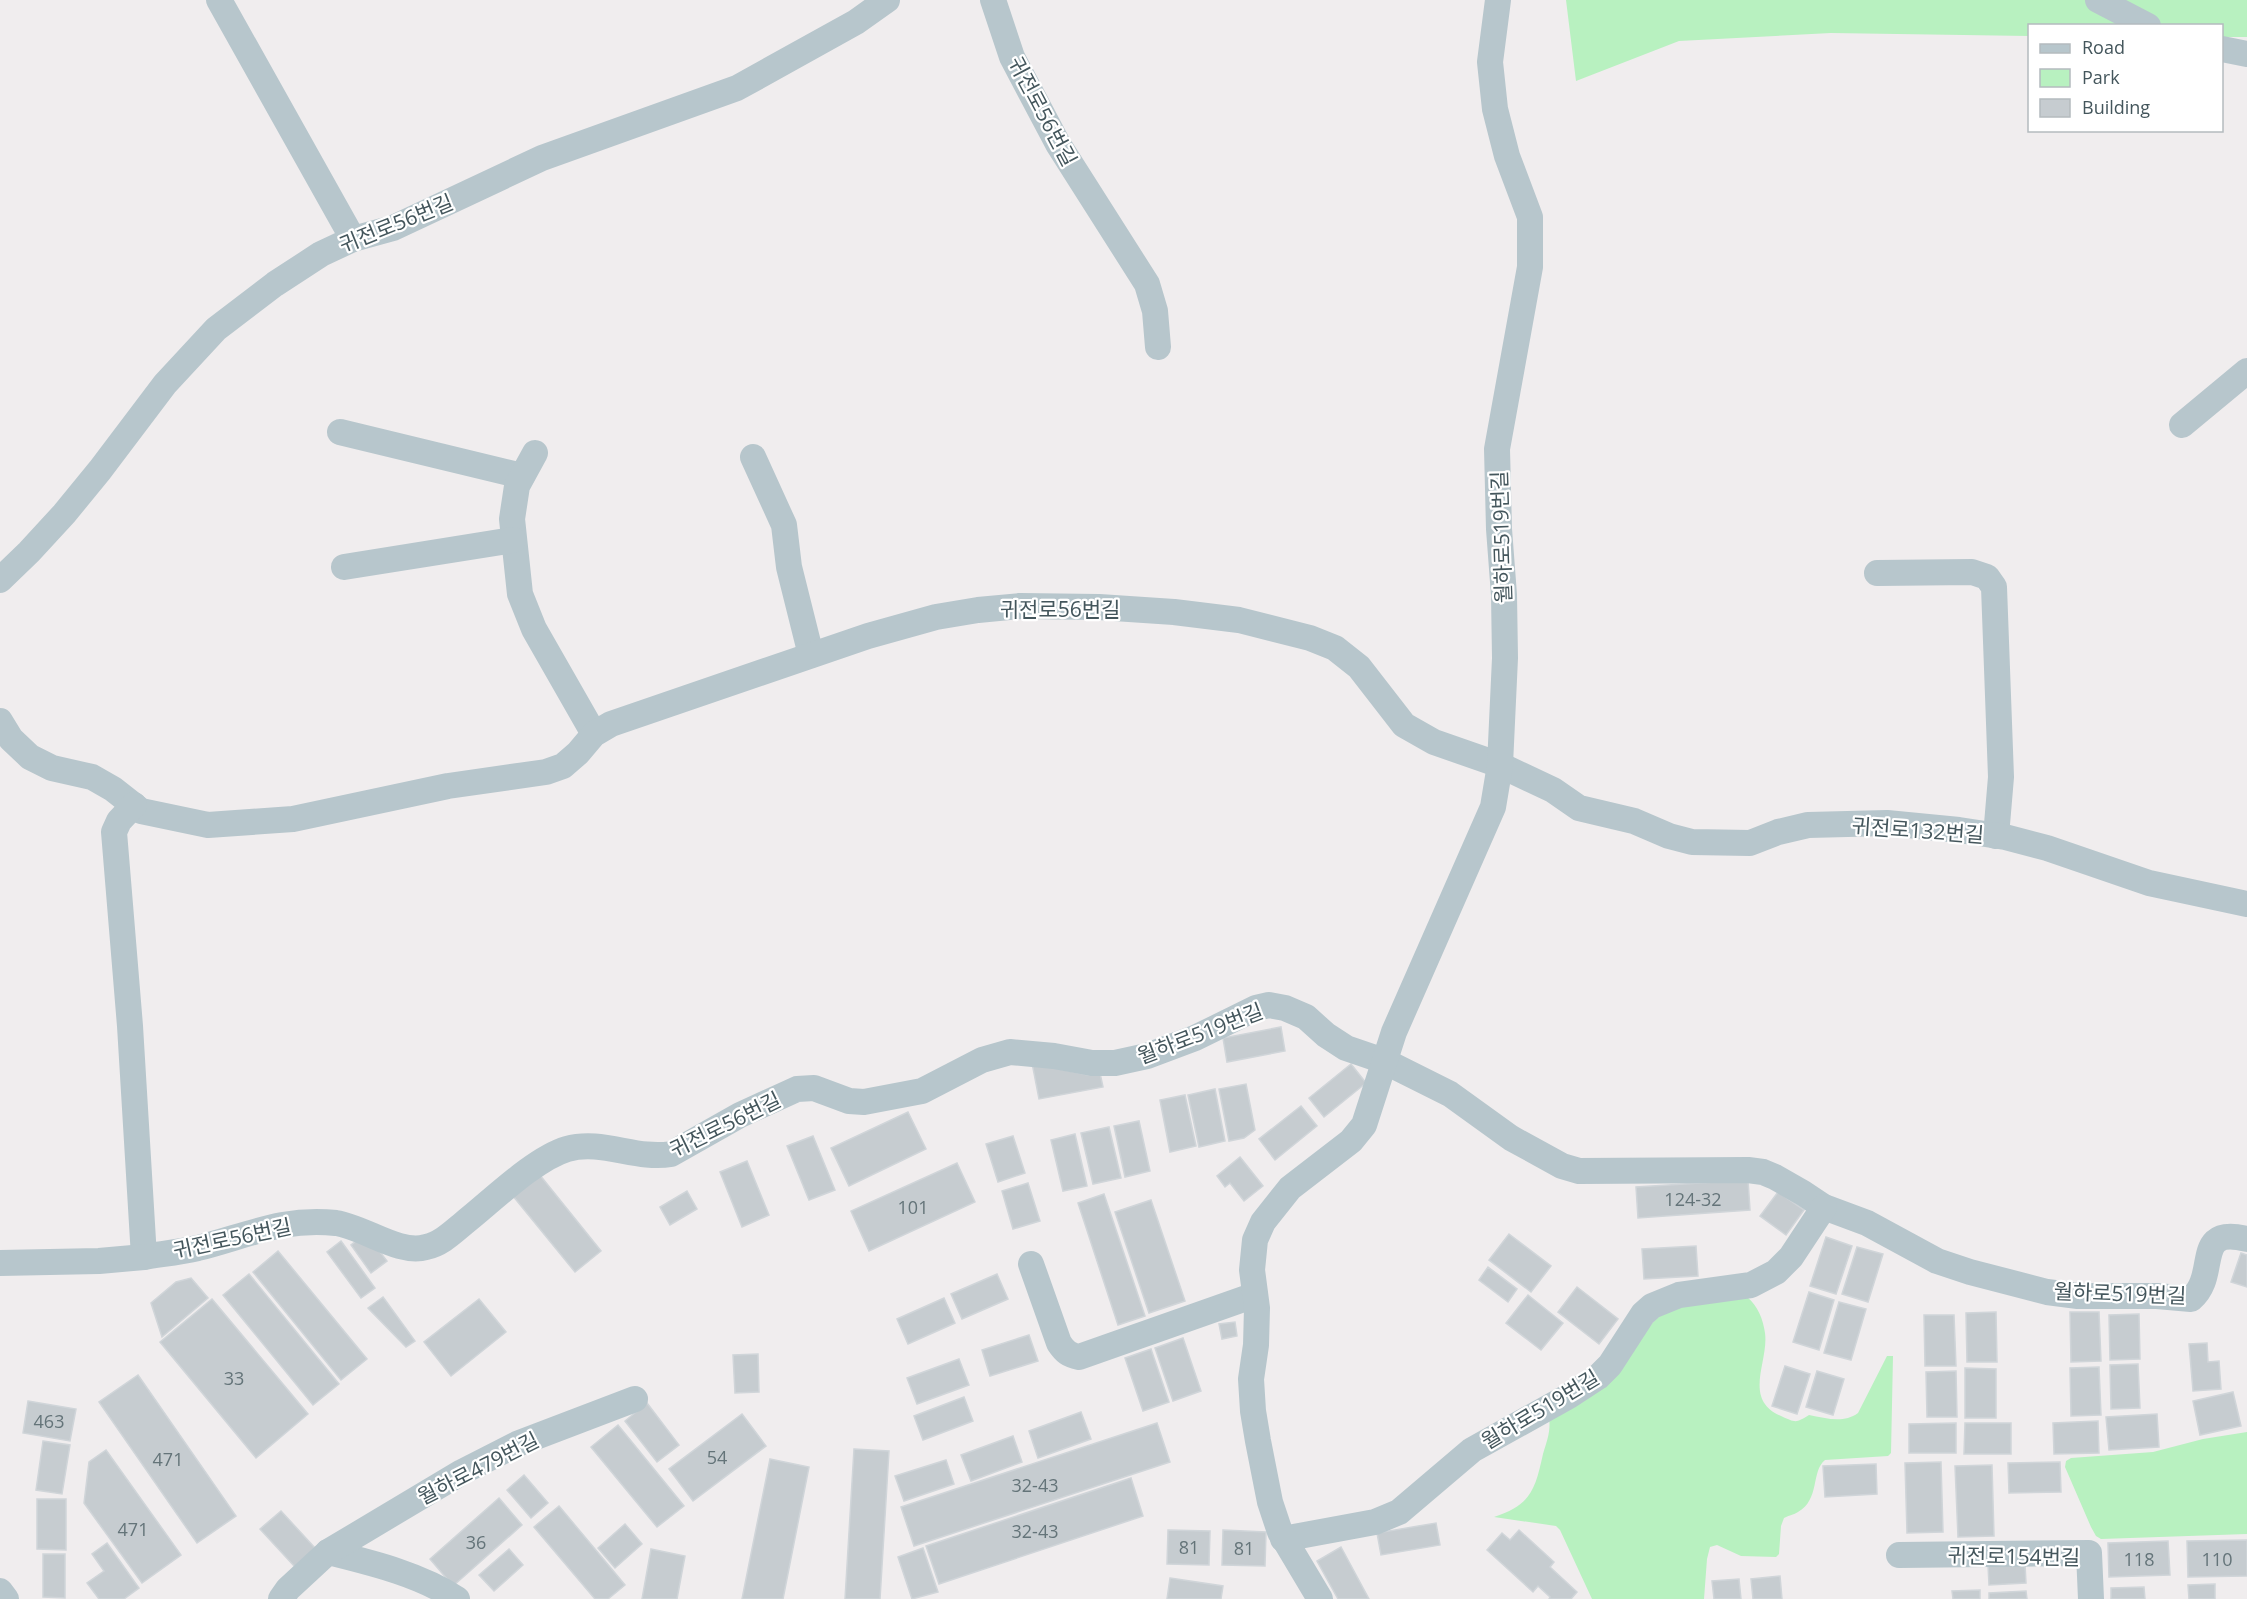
<svg xmlns="http://www.w3.org/2000/svg" width="2247" height="1599" font-family="'Open Sans','Noto Sans KR',sans-serif">
	<rect width="100%" height="100%" fill="#f0edee"/>
	<g fill="#b8f1c0">
		<path d="M1566,0H2247V37H2222V26H2030L2029,36L1831,33L1679,41L1576,81Z"/>
		<path d="M1747,1297C1758,1306 1763,1319 1765,1333C1769,1362 1742,1399 1781,1416C1796,1423 1796,1423 1809,1415C1826,1418 1843,1424 1858,1413L1887,1356H1893L1891,1453L1888,1456L1825,1460C1811,1471 1820,1500 1798,1512C1794,1515 1789,1515 1784,1518L1781,1526L1779,1554L1776,1557L1741,1556L1717,1545L1710,1547L1707,1559L1704,1599H1592L1560,1530L1556,1526L1494,1517C1531,1505 1535,1490 1543,1454C1547,1441 1551,1431 1549,1417L1645,1332C1651,1324 1657,1317 1666,1312C1686,1301 1723,1300 1747,1297Z"/>
		<path d="M2247,1432V1534L2101,1539L2096,1536L2091,1527L2065,1467L2066,1461L2071,1458L2153,1452L2203,1439Z"/>
	</g>
	<g fill="#c6ccd0" stroke="#d0d5d9" stroke-width="1.5">
		<path d="M1281,1027L1285,1051L1227,1062L1223,1038Z"/>
		<path d="M1032,1063L1088,1075L1100,1073L1103,1087L1039,1099Z"/>
		<path d="M1351,1064L1366,1083L1324,1117L1309,1098Z"/>
		<path d="M1246,1084L1255,1130L1244,1138L1229,1141L1219,1089Z"/>
		<path d="M1215,1089L1225,1141L1199,1147L1188,1095Z"/>
		<path d="M1185,1095L1196,1146L1170,1152L1160,1100Z"/>
		<path d="M1301,1106L1317,1126L1275,1160L1259,1139Z"/>
		<path d="M908,1112L926,1149L849,1186L831,1148Z"/>
		<path d="M1139,1121L1150,1171L1125,1177L1114,1126Z"/>
		<path d="M1109,1127L1121,1178L1093,1184L1081,1133Z"/>
		<path d="M1075,1134L1087,1186L1063,1191L1051,1140Z"/>
		<path d="M813,1136L835,1190L809,1200L787,1146Z"/>
		<path d="M1013,1136L1025,1173L998,1182L986,1144Z"/>
		<path d="M1240,1157L1263,1186L1244,1201L1230,1183L1225,1187L1217,1176Z"/>
		<path d="M747,1161L769,1215L742,1227L720,1172Z"/>
		<path d="M957,1163L975,1202L869,1251L851,1211Z"/>
		<path d="M539,1174L601,1251L575,1272L513,1196Z"/>
		<path d="M1748,1180L1750,1210L1638,1218L1636,1187Z"/>
		<path d="M1028,1183L1040,1221L1013,1229L1002,1191Z"/>
		<path d="M687,1191L697,1209L670,1225L660,1207Z"/>
		<path d="M1778,1192L1804,1210L1786,1235L1760,1216Z"/>
		<path d="M1104,1194L1145,1316L1118,1325L1078,1203Z"/>
		<path d="M1151,1200L1185,1301L1149,1313L1115,1212Z"/>
		<path d="M1509,1234L1551,1266L1531,1292L1489,1260Z"/>
		<path d="M1826,1237L1852,1246L1836,1294L1810,1286Z"/>
		<path d="M360,1238L374,1244L387,1261L371,1273L351,1245Z"/>
		<path d="M341,1241L375,1288L361,1298L327,1252Z"/>
		<path d="M1696,1246L1698,1276L1644,1279L1642,1249Z"/>
		<path d="M1857,1247L1883,1254L1868,1302L1842,1294Z"/>
		<path d="M278,1251L367,1359L341,1380L253,1272Z"/>
		<path d="M2241,1253L2247,1255V1287L2231,1282Z"/>
		<path d="M1488,1267L1517,1289L1508,1302L1479,1280Z"/>
		<path d="M249,1274L339,1384L313,1405L223,1295Z"/>
		<path d="M997,1274L1008,1299L962,1319L951,1294Z"/>
		<path d="M191,1278L208,1298L162,1337L151,1303L176,1282Z"/>
		<path d="M1577,1287L1618,1319L1599,1344L1558,1312Z"/>
		<path d="M1809,1292L1834,1300L1819,1350L1793,1342Z"/>
		<path d="M1528,1295L1563,1323L1541,1350L1506,1323Z"/>
		<path d="M383,1297L415,1341L406,1347L368,1308Z"/>
		<path d="M944,1298L955,1323L908,1344L897,1319Z"/>
		<path d="M212,1299L308,1414L256,1458L160,1342Z"/>
		<path d="M479,1299L506,1332L451,1376L424,1342Z"/>
		<path d="M1839,1302L1866,1309L1851,1360L1824,1353Z"/>
		<path d="M1996,1312L1997,1362H1967L1966,1313Z"/>
		<path d="M2070,1312H2099L2101,1361L2071,1362Z"/>
		<path d="M2139,1314L2140,1359L2110,1360L2109,1315Z"/>
		<path d="M1924,1315H1954L1956,1366H1925Z"/>
		<path d="M1235,1322L1237,1336L1222,1339L1219,1324Z"/>
		<path d="M1029,1335L1038,1361L990,1376L982,1350Z"/>
		<path d="M1183,1338L1201,1391L1173,1401L1155,1348Z"/>
		<path d="M2207,1343L2208,1362L2219,1361L2221,1389L2193,1391L2189,1344Z"/>
		<path d="M1151,1349L1169,1402L1143,1411L1125,1358Z"/>
		<path d="M758,1354L759,1392L735,1393L733,1355Z"/>
		<path d="M959,1359L969,1385L917,1404L907,1378Z"/>
		<path d="M2138,1364L2140,1408L2111,1409L2110,1365Z"/>
		<path d="M1785,1366L1810,1374L1797,1414L1772,1406Z"/>
		<path d="M2099,1367L2101,1415L2071,1416L2070,1368Z"/>
		<path d="M1965,1368L1996,1369V1418H1965Z"/>
		<path d="M1817,1371L1844,1379L1833,1415L1806,1407Z"/>
		<path d="M1956,1371L1957,1417H1927L1926,1372Z"/>
		<path d="M138,1375L236,1516L197,1543L99,1402Z"/>
		<path d="M2233,1392L2241,1426L2200,1435L2193,1401Z"/>
		<path d="M964,1397L973,1421L923,1440L914,1416Z"/>
		<path d="M28,1401L76,1409L70,1441L23,1433Z"/>
		<path d="M647,1403L679,1445L657,1462L625,1421Z"/>
		<path d="M1081,1412L1091,1439L1038,1458L1029,1431Z"/>
		<path d="M742,1414L766,1446L693,1501L669,1469Z"/>
		<path d="M2157,1414L2159,1447L2109,1450L2106,1417Z"/>
		<path d="M2098,1421L2099,1453L2054,1454L2053,1423Z"/>
		<path d="M1157,1423L1170,1462L914,1546L901,1507Z"/>
		<path d="M1956,1423V1453H1909V1424Z"/>
		<path d="M1965,1423H2011V1454H1964Z"/>
		<path d="M618,1425L684,1506L657,1527L591,1447Z"/>
		<path d="M1013,1436L1022,1462L971,1481L961,1455Z"/>
		<path d="M43,1441L70,1445L62,1494L36,1490Z"/>
		<path d="M854,1449L889,1451L880,1599H845Z"/>
		<path d="M106,1450L181,1555L142,1583L84,1503L89,1462Z"/>
		<path d="M770,1459L809,1467L783,1599H742Z"/>
		<path d="M946,1460L954,1484L904,1501L895,1476Z"/>
		<path d="M1941,1462L1943,1532L1907,1533L1905,1463Z"/>
		<path d="M2060,1462L2061,1492L2009,1493L2008,1463Z"/>
		<path d="M1876,1464L1877,1494L1825,1497L1823,1466Z"/>
		<path d="M1992,1465L1994,1536L1958,1537L1955,1466Z"/>
		<path d="M524,1475L548,1503L531,1518L507,1490Z"/>
		<path d="M1131,1478L1143,1516L939,1584L926,1546Z"/>
		<path d="M499,1498L522,1525L453,1586L430,1559Z"/>
		<path d="M37,1499H66V1550L37,1549Z"/>
		<path d="M559,1506L625,1585L608,1599H595L534,1527Z"/>
		<path d="M281,1511L315,1548L295,1567L260,1529Z"/>
		<path d="M1436,1523L1440,1545L1381,1555L1377,1533Z"/>
		<path d="M625,1524L642,1544L615,1568L598,1548Z"/>
		<path d="M1168,1530L1210,1531L1209,1565L1167,1564Z"/>
		<path d="M1223,1530L1266,1532L1265,1566L1222,1565Z"/>
		<path d="M1519,1530L1554,1562L1550,1567L1577,1592L1571,1599H1549L1550,1597L1538,1586L1533,1592L1487,1550L1502,1533L1510,1540Z"/>
		<path d="M2247,1540V1576L2188,1577L2187,1541Z"/>
		<path d="M2168,1541L2170,1575L2109,1577L2108,1543Z"/>
		<path d="M107,1543L139,1588L124,1599H99L87,1583L104,1571L92,1554Z"/>
		<path d="M1341,1547L1369,1599H1338L1317,1561Z"/>
		<path d="M923,1548L938,1592L912,1599L898,1557Z"/>
		<path d="M509,1549L523,1565L494,1591L479,1575Z"/>
		<path d="M651,1549L685,1556L677,1599H642Z"/>
		<path d="M43,1554H65V1598L43,1597Z"/>
		<path d="M2025,1564L2026,1583L1989,1585L1988,1565Z"/>
		<path d="M1780,1576L1782,1599H1753L1751,1579Z"/>
		<path d="M1170,1578L1223,1586L1221,1599H1167Z"/>
		<path d="M1739,1579L1741,1599H1714L1712,1581Z"/>
		<path d="M2215,1584V1599H2189L2188,1585Z"/>
		<path d="M2144,1587L2145,1599H2111V1588Z"/>
		<path d="M1980,1590V1599H1953L1952,1591Z"/>
		<path d="M2026,1591L2027,1599H1989V1593Z"/>
	</g>
	<g fill="none" stroke-linecap="round" stroke-linejoin="round">
		<g stroke="#b7c6cc" stroke-width="26">
			<path d="M219,0L353,239"/>
			<path d="M993,0L1012,57L1058,144L1147,284L1155,311L1158,347"/>
			<path d="M2098,0L2148,26"/>
			<path d="M2222,49L2247,54"/>
			<path d="M2182,425L2247,371"/>
			<path d="M340,432L522,476"/>
			<path d="M535,453L517,486L512,519L520,594L534,629L594,734"/>
			<path d="M753,457L784,525L789,567L811,655"/>
			<path d="M344,567L513,540"/>
			<path d="M1877,573L1972,572L1987,577L1994,587L2001,777L1996,836"/>
			<path d="M0,580L29,552L64,514L100,470L165,384L216,329L275,284L321,254L353,239L393,228L542,158L737,88L856,22L887,0"/>
			<path d="M0,721L11,739L30,757L52,768L92,777L113,789L141,811L208,825L293,819L448,786L546,772L563,766L578,753L594,734L611,724L868,636L936,617L978,610L1020,606L1099,607L1174,612L1239,620L1310,638L1335,648L1359,667L1404,725L1434,742L1500,765L1553,790L1579,808L1634,821L1669,836L1692,842L1750,843L1778,832L1808,825L1887,823L1959,830L2005,837L2047,848L2149,883L2247,904"/>
			<path d="M134,805L119,821L114,832L130,1026L144,1257C162,1254 180,1252 198,1248C246,1236 284,1217 336,1223C364,1227 399,1255 426,1247C441,1244 453,1232 464,1223C492,1201 534,1159 567,1149C602,1139 636,1160 671,1154L740,1115L797,1089L814,1088L849,1101L864,1102L922,1091L982,1060L1010,1052L1054,1056L1092,1063H1115L1147,1056L1195,1038L1256,1008L1269,1005L1285,1008L1306,1017L1326,1035L1346,1048L1384,1061L1450,1094L1511,1138L1562,1166L1579,1171L1748,1170L1763,1172L1775,1177L1803,1193L1824,1207L1867,1223L1937,1261L1970,1272L2047,1292L2078,1296H2157L2191,1299C2220,1275 2191,1225 2247,1239"/>
			<path d="M0,1263L99,1261L144,1257"/>
			<path d="M1031,1264L1059,1343C1065,1352 1069,1355 1079,1357L1255,1295"/>
			<path d="M1283,1539L1375,1522L1399,1512L1472,1450L1569,1396L1598,1377L1610,1365L1643,1314L1652,1306L1679,1295L1751,1285L1776,1272L1791,1257L1824,1207"/>
			<path d="M328,1552C372,1563 419,1574 457,1599"/>
			<path d="M1899,1555L2089,1553L2091,1599"/>
			<path d="M0,1591L6,1599"/>
			<path d="M281,1599L288,1589L328,1552L462,1472L517,1444L635,1399"/>
			<path d="M1320,1599L1280,1532L1270,1502L1258,1441L1253,1411L1251,1379L1256,1345L1257,1308L1252,1270L1255,1240L1263,1222L1290,1188L1351,1141L1364,1125L1394,1032L1493,807L1500,765L1505,658L1504,595L1499,529L1497,449L1530,267V217L1507,156L1495,109L1490,62L1498,0"/>
		</g>
	</g>
	<g text-anchor="middle" dominant-baseline="central" stroke-width="4.5" stroke-linejoin="round" paint-order="stroke">
		<g font-size="18" fill="#647479">
			<text x="1693" y="1199">124-32</text>
			<text x="913" y="1207">101</text>
			<text x="234" y="1378">33</text>
			<text x="49" y="1421">463</text>
			<text x="717" y="1457">54</text>
			<text x="168" y="1459">471</text>
			<text x="1035" y="1485">32-43</text>
			<text x="133" y="1529">471</text>
			<text x="1035" y="1531">32-43</text>
			<text x="476" y="1542">36</text>
			<text x="1189" y="1547">81</text>
			<text x="1244" y="1548">81</text>
			<text x="2139" y="1559">118</text>
			<text x="2217" y="1559">110</text>
		</g>
		<g font-size="21" fill="#44565c" stroke="#fff">
			<text transform="translate(1043 111) rotate(62)">귀전로56번길</text>
			<text transform="translate(396 223) rotate(-22)">귀전로56번길</text>
			<text transform="translate(1501 537) rotate(-92)">월하로519번길</text>
			<text x="1060" y="609">귀전로56번길</text>
			<text transform="translate(1918 830) rotate(4)">귀전로132번길</text>
			<text transform="translate(1200 1033) rotate(-21)">월하로519번길</text>
			<text transform="translate(725 1124) rotate(-26)">귀전로56번길</text>
			<text transform="translate(232 1238) rotate(-12)">귀전로56번길</text>
			<text transform="translate(2120 1293) rotate(2)">월하로519번길</text>
			<text transform="translate(1540 1409) rotate(-31)">월하로519번길</text>
			<text transform="translate(478 1468) rotate(-27)">월하로479번길</text>
			<text transform="translate(2014 1556) rotate(1)">귀전로154번길</text>
		</g>
	</g>
	<rect x="2028" y="24" width="195" height="108" fill="#ffffff" stroke="#b4bbbe" stroke-width="1.5"/>
	<rect x="2040" y="44" width="30" height="9" fill="#b7c6cc" stroke="#b4bbbe" stroke-width="1.5"/>
	<text x="2082" y="54" font-size="18" fill="#44565c">Road</text>
	<rect x="2040" y="69" width="30" height="18" fill="#b8f1c0" stroke="#b4bbbe" stroke-width="1.5"/>
	<text x="2082" y="84" font-size="18" fill="#44565c">Park</text>
	<rect x="2040" y="99" width="30" height="18" fill="#c6ccd0" stroke="#b4bbbe" stroke-width="1.5"/>
	<text x="2082" y="114" font-size="18" fill="#44565c">Building</text>
</svg>
